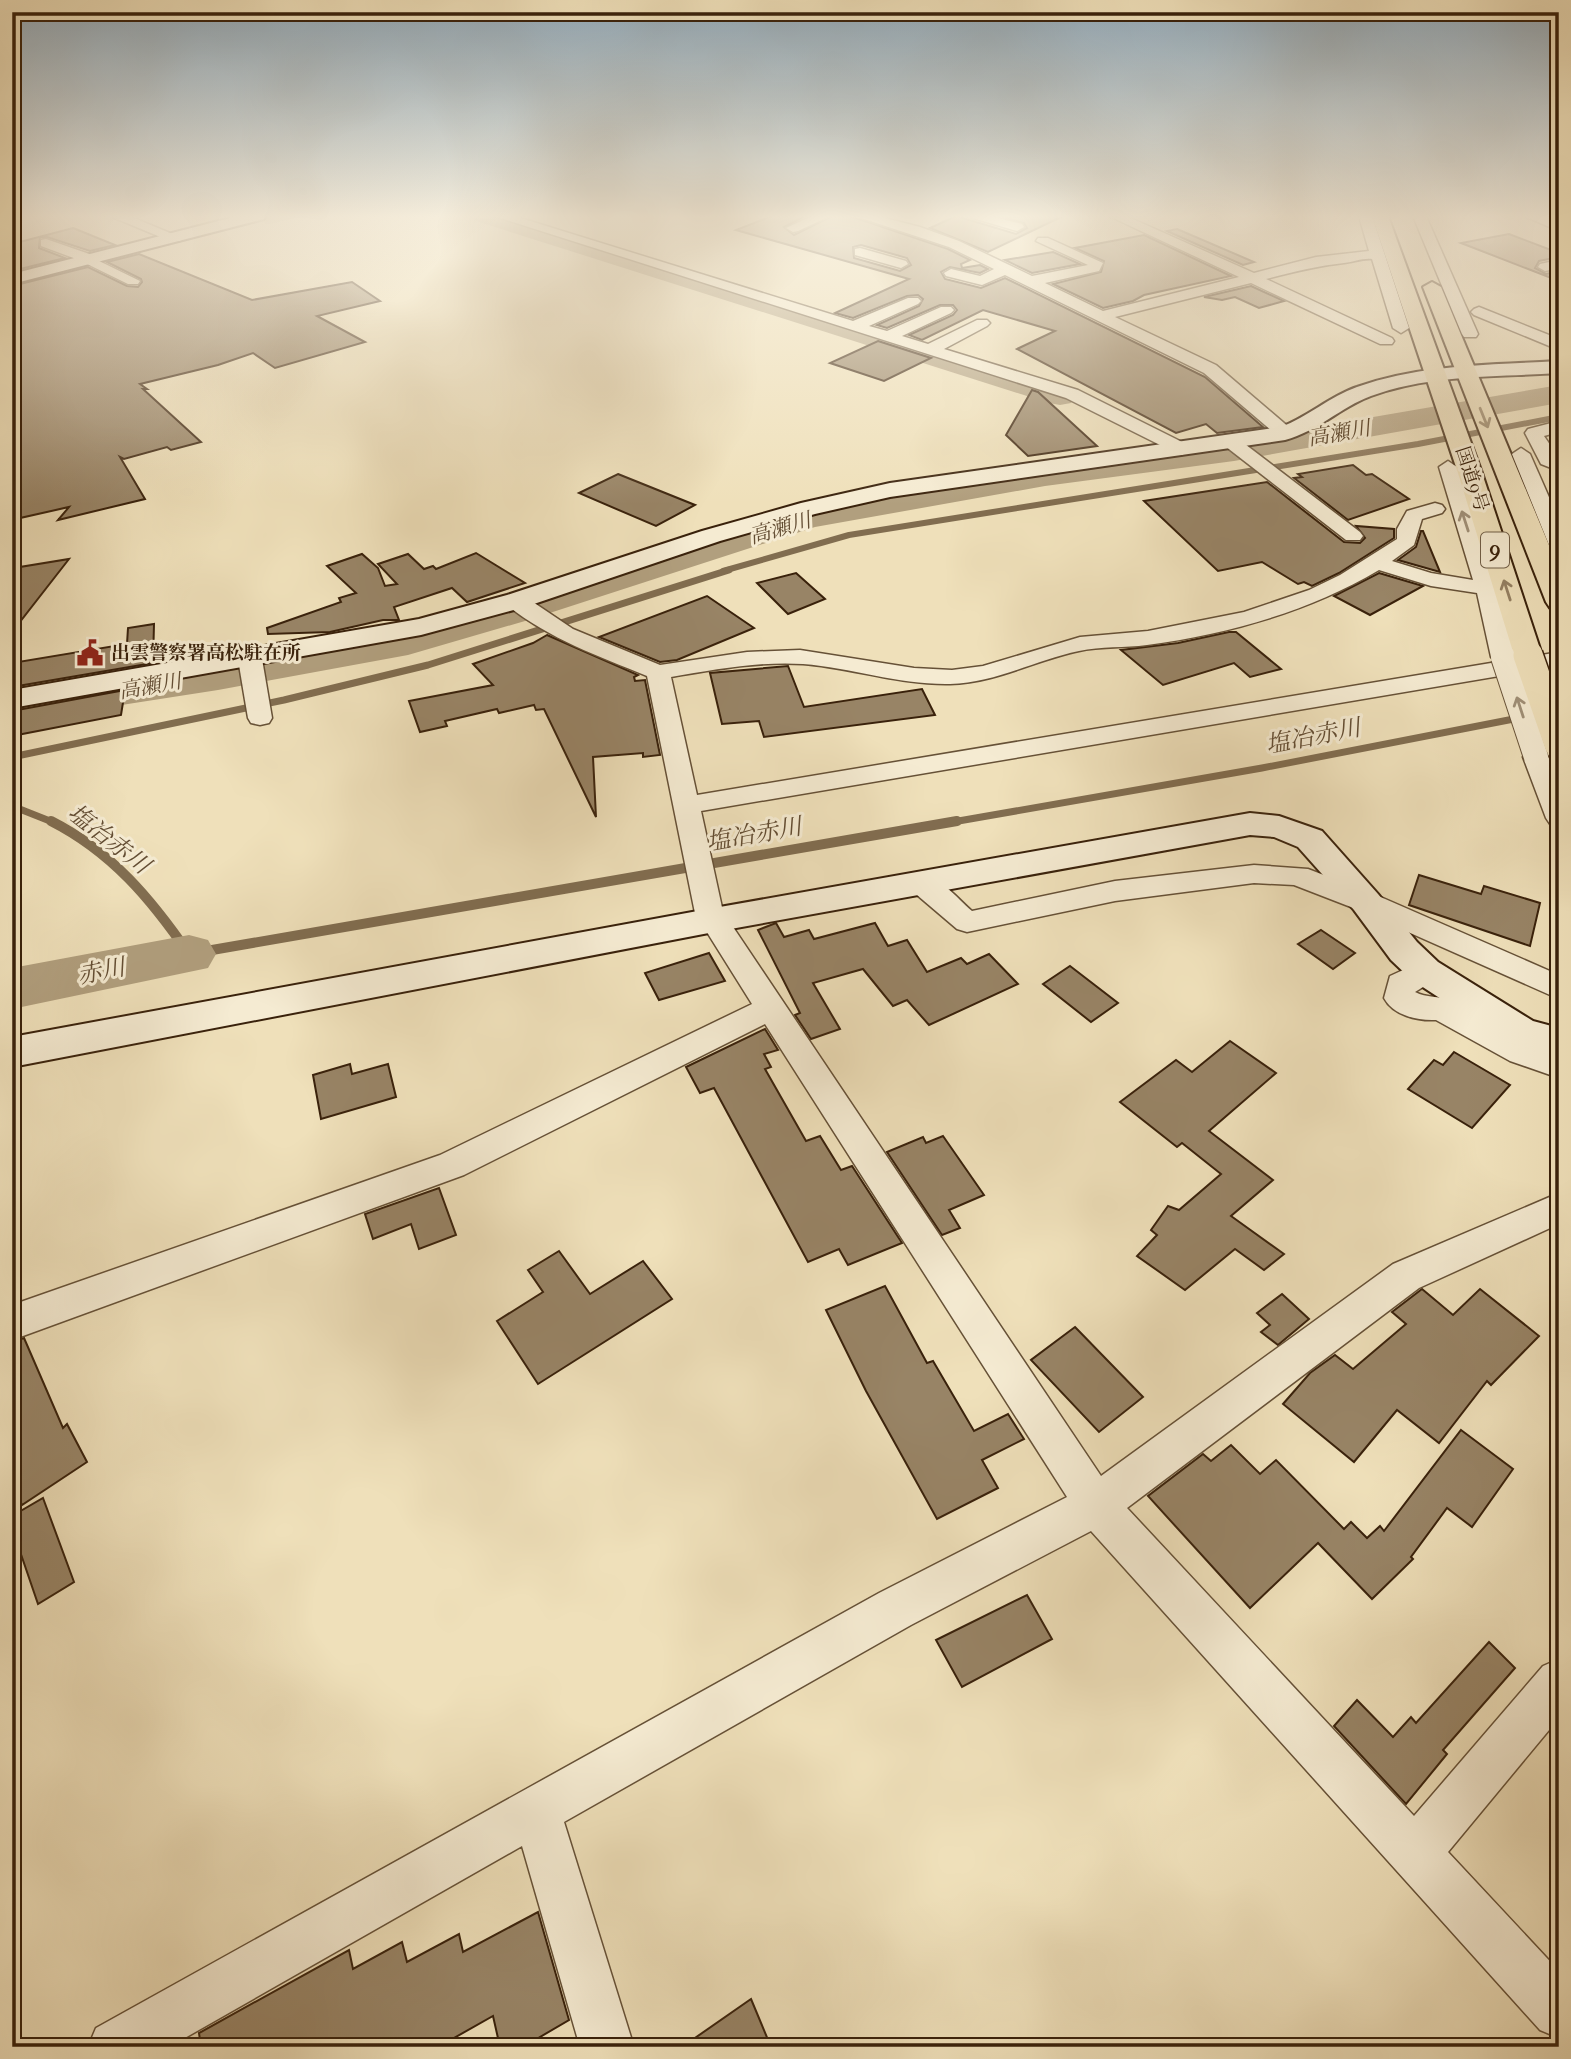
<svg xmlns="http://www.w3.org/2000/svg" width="1571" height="2059" font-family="'IM FELL French Canon','Noto Serif JP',serif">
	<rect width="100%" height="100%" fill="#efe0ba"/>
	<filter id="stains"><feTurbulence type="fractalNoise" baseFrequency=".00286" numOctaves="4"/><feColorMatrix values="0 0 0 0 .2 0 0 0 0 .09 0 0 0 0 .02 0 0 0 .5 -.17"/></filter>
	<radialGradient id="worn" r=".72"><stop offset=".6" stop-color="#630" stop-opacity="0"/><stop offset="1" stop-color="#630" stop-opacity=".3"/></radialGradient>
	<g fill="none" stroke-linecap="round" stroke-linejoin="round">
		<path stroke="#816d50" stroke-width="6" d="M723,571L849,535L1418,444L1559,417"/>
		<g stroke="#816d50" stroke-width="7">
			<path d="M12,757L284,700L428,665L729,570"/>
			<path d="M12,806L55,823"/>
			<path d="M947,823L1262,768L1524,717"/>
		</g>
		<path stroke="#816d50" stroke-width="10" d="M51,821C112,852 151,899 189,954L957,821"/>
		<g fill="#b19f7e" fill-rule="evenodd">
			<path d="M473,216H511L1071,389L1076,396L1071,403L1060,405L1049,403L476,221Z"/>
			<path d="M1559,385V403L1234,461L1045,486L815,527L525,621L408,655L218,690L12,722V696L218,664L403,630L807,507L1045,466L1234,441Z"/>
			<path d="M189,935L208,940L216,954L208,968L12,1009V968Z"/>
		</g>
	</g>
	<g fill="#988466" stroke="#39210b" stroke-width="2" fill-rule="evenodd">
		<path d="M772,216H805L784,227L794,235L832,216H850L948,249L970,260L961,264L962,268L980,265L988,269L980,273L950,267L941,272L945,279L981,288L1005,278L1205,377L1263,427L1217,433L1206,424L1176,433L1017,349L1055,331L983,310L922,340L909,335L953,315L957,310L953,305H940L887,328L877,325L919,306L923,299L918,295L907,296L853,318L835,313L909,279L736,230ZM861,245L907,258L911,265L900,271L854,258L853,247Z"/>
		<path d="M956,216L1016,234L1027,228L1024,223L1002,217L1063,216L988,252L930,228Z"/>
		<path d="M73,228L115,245L90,251L47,237H40L39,248L65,258L12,271V244Z"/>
		<path d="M1177,229L1254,262L1243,265L1167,231Z"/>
		<path d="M1509,234L1559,253V257L1539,261L1535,268L1546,274L1559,271V281L1461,243Z"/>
		<path d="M1144,235L1231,276L1144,295L1133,301L1103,308L1053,284L1101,272L1104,261L1075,248Z"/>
		<path d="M1053,252L1080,264L1032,273L1005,260Z"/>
		<path d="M139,254L252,300L352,282L380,301L317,316L365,342L275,368L253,353L218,365L140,384L147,389H143L201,442L171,450L167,447L124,459L120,457L145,499L58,520L69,507L20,518L12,500V286L88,267L127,286L138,287L142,282L141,279L107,262Z"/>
		<path d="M1251,286L1284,301L1259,308L1235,297L1222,300L1204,297Z"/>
		<path d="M878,341L931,358L884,381L830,363Z"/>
		<path d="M1032,390L1038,392L1097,446L1028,456L1006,435Z"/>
		<path d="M1353,465L1366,475L1372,474L1409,499L1348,520L1294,478L1302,477L1298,474Z"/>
		<path d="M618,474L695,505L656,526L579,493Z"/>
		<path d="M1267,482L1344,542L1360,543L1365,538L1356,526L1394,529V538L1339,573L1312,586L1304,582L1298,584L1262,562L1218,571L1144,501Z"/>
		<path d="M1421,531H1423L1440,572L1398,560L1416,547Z"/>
		<path d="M476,553L525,583L467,602L452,588L394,607L399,620H383L330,632L268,634L267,628L341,602L339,598L356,593L327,566L362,554L378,568L385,586L397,584L378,564L408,554L424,569L433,566L436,569Z"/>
		<path d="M69,559L12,632V577L20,567Z"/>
		<path d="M796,573L825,599L788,614L757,583Z"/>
		<path d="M1379,573L1423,586L1370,615L1334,596Z"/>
		<path d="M707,596L754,628L677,660L660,662L599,637Z"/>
		<path d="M154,624L153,663L12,687V663L127,644L128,628Z"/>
		<path d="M1229,632H1236L1281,669L1250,677L1234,663L1163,685L1121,650L1178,643Z"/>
		<path d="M547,635L638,675L634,677L635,681L645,680L660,755L643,757V753L593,757L596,817L544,709L536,710L534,705L499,713L497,709L445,721L447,726L420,732L409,701L493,685L473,664L533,643Z"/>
		<path d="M788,666L804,707L922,689L935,715L764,737L759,721L722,724L710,673Z"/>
		<path d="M125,690L121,715L12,736V711Z"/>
		<path d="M1419,875L1481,894L1484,886L1540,903L1530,946L1409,905Z"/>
		<path d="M776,923L784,937L809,930L814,939L875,923L888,946L907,940L927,972L961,958L967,964L989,954L1018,984L929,1025L907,1000L893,1006L863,969L813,983L840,1029L811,1039L795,1015L800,1013L758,930Z"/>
		<path d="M1321,930L1355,953L1333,969L1298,944Z"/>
		<path d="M709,953L725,981L659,1000L645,973Z"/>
		<path d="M1070,966L1118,1003L1091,1022L1043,984Z"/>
		<path d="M765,1029L778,1050L764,1054L771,1067L765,1069L806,1141L820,1136L841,1170L852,1166L902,1243L848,1265L839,1249L808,1262L714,1088L700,1093L686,1067Z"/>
		<path d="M1230,1041L1276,1073L1209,1131L1273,1180L1231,1216L1284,1254L1264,1270L1235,1249L1185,1290L1137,1256L1157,1235L1151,1230L1168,1206L1179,1210L1221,1174L1182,1143L1177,1147L1120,1102L1176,1060L1192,1072Z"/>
		<path d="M1454,1052L1510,1085L1472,1128L1408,1089L1434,1060L1443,1065Z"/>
		<path d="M350,1064L352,1074L388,1064L396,1097L321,1119L313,1075Z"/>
		<path d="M943,1136L984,1195L949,1210L960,1228L942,1235L887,1152L923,1137L926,1143Z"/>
		<path d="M439,1188L456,1235L419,1249L411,1224L373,1239L365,1214Z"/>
		<path d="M559,1251L590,1294L643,1261L672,1299L538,1384L497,1321L543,1292L528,1270Z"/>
		<path d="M885,1286L927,1363L933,1361L974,1431L1008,1414L1024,1439L982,1460L998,1488L937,1519L866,1391L826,1310Z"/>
		<path d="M1422,1289L1453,1315L1480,1289L1539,1336L1491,1385L1487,1381L1439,1443L1397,1410L1354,1462L1283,1404L1310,1373L1335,1355L1353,1369L1406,1324L1392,1312Z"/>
		<path d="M1282,1294L1309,1319L1278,1345L1261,1332L1270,1325L1257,1313Z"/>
		<path d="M1075,1327L1143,1397L1099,1432L1031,1360Z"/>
		<path d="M24,1338L63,1428L67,1424L87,1462L22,1505L12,1484V1342Z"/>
		<path d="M1461,1430L1513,1469L1472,1527L1447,1508L1411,1557L1413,1559L1372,1599L1318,1543L1250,1608L1148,1496L1203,1454L1211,1461L1231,1445L1260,1474L1276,1460L1344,1529L1351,1522L1367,1538L1380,1526L1384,1531Z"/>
		<path d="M43,1498L74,1582L38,1604L12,1528V1516Z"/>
		<path d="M1027,1595L1052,1639L962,1687L936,1640Z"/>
		<path d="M1489,1642L1515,1668L1443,1750L1447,1754L1406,1804L1334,1726L1357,1700L1393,1737L1411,1717L1416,1723Z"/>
		<path d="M538,1912L569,2020L523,2047H500L493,2016L438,2047H201L199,2033L349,1950L353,1969L402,1942L407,1962L459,1934L463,1952Z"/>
		<path d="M751,1999L771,2047H682Z"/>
	</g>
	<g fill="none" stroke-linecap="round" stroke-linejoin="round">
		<g stroke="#665137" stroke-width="3">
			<g id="street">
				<path d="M110,216H129L182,238L180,241H170Z"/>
				<path d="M494,216H514L853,321L908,298H918L921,301L918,304L869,326L887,331L941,307H951L954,310L951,313L902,336L928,344L977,320H987L990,323L987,326L944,349L1078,390L1188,445L1191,449L1182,455L1176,453L1066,398Z"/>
				<path d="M812,216H830L798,231L793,232L786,228Z"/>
				<path d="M855,216H877L920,227L959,241L1032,276L1088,265L1036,241L1038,238H1048L1103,263L1099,271L1045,283L1103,311L1239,277L1109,216H1126L1254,273L1316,257L1369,251L1359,216H1372L1409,328L1401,333L1393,328L1372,259C1362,258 1354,262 1344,263C1317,266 1293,272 1266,279L1392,338L1394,341L1392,344H1380L1251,283L1115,317L1216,365L1291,429L1294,433L1285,438L1279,437L1204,373L1005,275L982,285L946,276L944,273L951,269L980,276L994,269L949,247Z"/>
				<path d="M966,216H989L1022,224L1024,227L1017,231Z"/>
				<path d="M1413,216H1426L1478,334L1476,337H1464L1462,334Z"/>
				<path d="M1524,216H1543L1559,222V231Z"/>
				<path d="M46,239L95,256L97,260L140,281L138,284H128L79,260L41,246V240Z"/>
				<path d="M860,248L906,261L908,264L901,268L855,255V249Z"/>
				<path d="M1559,260V268L1545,271L1538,267L1540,264Z"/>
				<path d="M1479,307L1559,339V350L1474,315L1471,312L1474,309Z"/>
				<path d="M1559,421V432L1544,436L1559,458V471L1541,464L1525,433L1528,429Z"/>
				<path d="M1231,437L1237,438L1360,532L1363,536L1360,540H1346L1225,446L1222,442Z"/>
				<path d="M1521,448L1530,454L1559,520V551L1552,549L1549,545L1512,454Z"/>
				<path d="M1448,461L1457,467L1497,587L1515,657L1513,660L1559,652V666L701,811L723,912L1101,1476L1393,1264L1559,1193V1224L1419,1288L1127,1508L1414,1816L1543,1666L1559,1659V1718L1448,1852L1559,1971V2038L1540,2030L1091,1531L911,1625L564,1822L634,2047H580L522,1846L169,2047H88L96,2028L879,1593L1067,1497L765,1024L464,1175L12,1340V1305L440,1155L752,1004L695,913L647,676C598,656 550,639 508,606L505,601L508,596H524L573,629L660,665L747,652L800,650L914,668L952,670L983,666L1080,637L1148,631L1244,612L1309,590L1340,575L1397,539V529L1407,511L1435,503L1442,505L1445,509L1442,513L1422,519L1414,545L1392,561L1431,573L1473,580L1439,467ZM1379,570L1431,586L1477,593L1491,657L1497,662L697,795L671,677C714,670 759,661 803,664C852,668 900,685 950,684C996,683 1035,660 1079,651C1101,646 1125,648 1147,645C1228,634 1308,612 1379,570Z"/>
				<path d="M250,652L258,654L262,659L272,718L269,723L260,725L251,723L248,718L238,659L242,654Z"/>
				<path d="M1536,749L1545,752C1561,775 1559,800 1559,826L1550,824L1546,818L1523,757L1527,752Z"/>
				<path d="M1254,865L1308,869L1376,895L1559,975V999L1356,909L1294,885L1254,883L1115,901L967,932L957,929L910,889L906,882L910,875C934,869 955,896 972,911L1115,881Z"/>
				<path d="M1425,960L1436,963L1440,971L1436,979L1415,992C1427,998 1438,996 1451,1000L1532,1043L1559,1053V1078L1510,1061L1436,1020C1417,1021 1393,1015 1384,998L1390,976Z"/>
			</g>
		</g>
		<g stroke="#39210b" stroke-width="4">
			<g id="secondary">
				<path d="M238,216H266L264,219L12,284V274Z"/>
				<path d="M1559,361V373C1498,377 1430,374 1371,396C1341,407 1318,431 1285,440L890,497L815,514L720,541L525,607L421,635L12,708V690L419,619L507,595L702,531L801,503L890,483L1281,427C1308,417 1330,396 1357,387C1421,364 1492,365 1559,361Z"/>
				<path d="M1250,813L1279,816L1322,831L1378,894L1417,942L1438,962L1533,1021L1559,1028V1058L1507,1042L1412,980L1391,960L1354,910L1298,847L1274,837L1250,835L714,932L12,1067V1037L714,908Z"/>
			</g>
		</g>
		<g stroke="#39210b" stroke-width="4">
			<g id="highway">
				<path d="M1372,216H1388L1482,473L1542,655L1538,661L1528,663L1518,661L1514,655L1458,473Z"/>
				<path d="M1432,282L1441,287L1559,569V610L1550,608L1546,602L1423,287Z"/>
			</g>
		</g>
		<use href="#street" fill="#f5ebd2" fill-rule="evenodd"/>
		<use href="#secondary" fill="#f5ebd2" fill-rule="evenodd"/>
		<use href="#highway" fill="#efe0ba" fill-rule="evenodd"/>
		<g stroke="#665137" stroke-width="26" stroke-linecap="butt">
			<path id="street-bridge" d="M1503,657L1536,757"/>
		</g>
		<g stroke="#39210b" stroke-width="32" stroke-linecap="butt">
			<path id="highway-bridge" d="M1528,655L1559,744"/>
		</g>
		<use href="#street-bridge" stroke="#f5ebd2" stroke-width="24"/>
		<use href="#highway-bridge" stroke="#efe0ba" stroke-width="29"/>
	</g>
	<defs><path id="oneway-shaft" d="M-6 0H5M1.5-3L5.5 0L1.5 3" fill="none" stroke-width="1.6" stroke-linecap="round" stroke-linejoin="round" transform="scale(1.75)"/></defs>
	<g stroke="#948062">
		<use href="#oneway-shaft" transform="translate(1484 418) rotate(68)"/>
		<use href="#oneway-shaft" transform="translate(1507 590) rotate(-108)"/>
	</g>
	<g stroke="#a09078">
		<use href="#oneway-shaft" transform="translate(1465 521) rotate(-108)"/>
		<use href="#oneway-shaft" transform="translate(1520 707) rotate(-108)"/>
	</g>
	<linearGradient id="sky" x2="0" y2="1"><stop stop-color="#92acbe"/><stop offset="0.43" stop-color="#f8f1e0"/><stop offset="1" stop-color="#f8f1e0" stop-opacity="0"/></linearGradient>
	<rect width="1571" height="504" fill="url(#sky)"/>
	<defs>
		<g id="civic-bare" transform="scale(2.1)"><path d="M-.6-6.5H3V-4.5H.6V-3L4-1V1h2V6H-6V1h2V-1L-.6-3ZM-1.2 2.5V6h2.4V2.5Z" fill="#8f2418" stroke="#f5ebd2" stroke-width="2.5" paint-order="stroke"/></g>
	</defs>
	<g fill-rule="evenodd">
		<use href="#civic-bare" x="90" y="653"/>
	</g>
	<g text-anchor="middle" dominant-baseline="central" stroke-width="6" stroke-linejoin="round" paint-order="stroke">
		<g font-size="19" fill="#39210b" stroke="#f5ebd2">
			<text transform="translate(1472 479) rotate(72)">国道9号</text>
		</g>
		<g font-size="19" font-weight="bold" fill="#39210b" stroke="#f5ebd2" text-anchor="start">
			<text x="111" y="653">出雲警察署高松駐在所</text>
		</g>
		<g font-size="21" font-style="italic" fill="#634d33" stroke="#f5ebd2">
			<text transform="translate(1339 433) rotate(-10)">高瀬川</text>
			<text transform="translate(780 528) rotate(-16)">高瀬川</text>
			<text transform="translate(150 686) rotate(-10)">高瀬川</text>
		</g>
		<rect fill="#f5ebd2" stroke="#715e47" stroke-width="2" x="1481" y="532.5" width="28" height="35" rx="5"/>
		<g font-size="21" font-weight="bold" fill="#39210b">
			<text x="1495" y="550">9</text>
		</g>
		<g font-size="24" font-style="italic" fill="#634d33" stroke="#f5ebd2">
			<text transform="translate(1313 736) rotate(-11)">塩冶赤川</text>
			<text transform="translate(754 834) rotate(-10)">塩冶赤川</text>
			<text transform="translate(109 839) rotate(38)">塩冶赤川</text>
			<text transform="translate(101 971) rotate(-11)">赤川</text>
		</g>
	</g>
	<rect width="1571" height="2059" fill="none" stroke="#efe0ba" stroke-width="42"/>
	<rect x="14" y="14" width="1543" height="2031" fill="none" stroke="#39210b" stroke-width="3.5"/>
	<rect x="21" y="21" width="1529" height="2017" fill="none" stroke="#39210b" stroke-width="2"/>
	<rect width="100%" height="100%" filter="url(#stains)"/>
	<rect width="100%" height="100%" fill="url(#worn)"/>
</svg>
